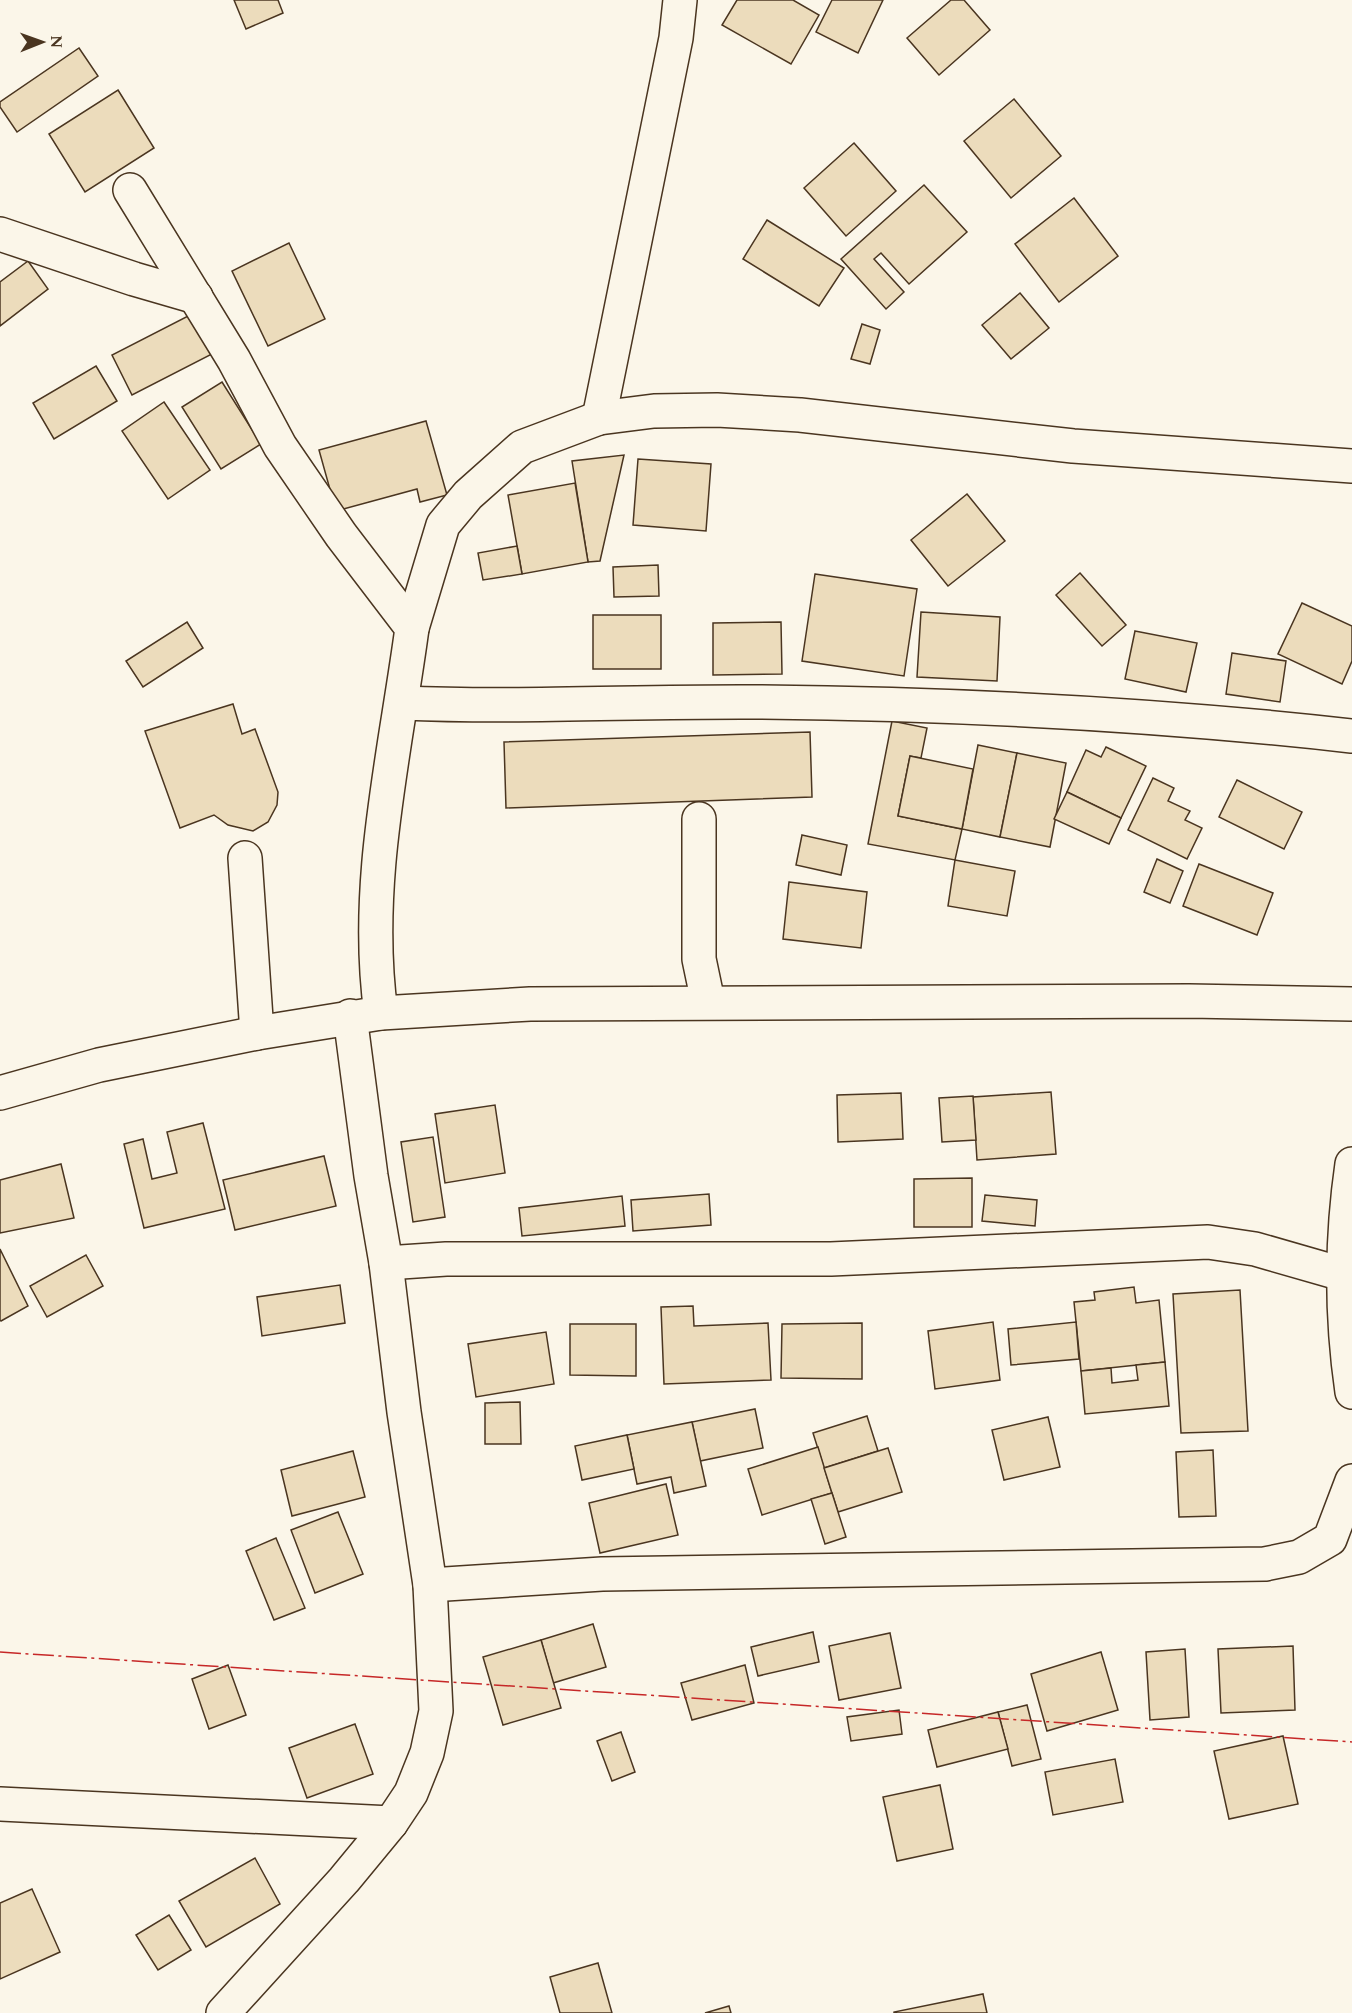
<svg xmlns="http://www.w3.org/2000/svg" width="1352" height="2013" font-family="Spectral,serif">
	<rect width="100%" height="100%" fill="#fbf6e9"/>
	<g fill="#ecdcbc" stroke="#4a3520" stroke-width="1.5">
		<path d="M234,0H278L283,13L246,29Z"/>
		<path d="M737,0H793L819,15L791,64L722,25Z"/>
		<path d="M832,0H883L858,53L816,32Z"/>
		<path d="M951,0H964L990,30L939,75L907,38Z"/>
		<path d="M79,48L98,76L17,132L0,107V102Z"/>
		<path d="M118,90L154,148L85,192L49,134Z"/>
		<path d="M1014,99L1061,156L1011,198L964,141Z"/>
		<path d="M854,143L896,191L846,236L804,188Z"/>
		<path d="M924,185L967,232L909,284L881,253L874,259L904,292L886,309L841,259Z"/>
		<path d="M1074,198L1118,256L1059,302L1015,244Z"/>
		<path d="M767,220L844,268L819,306L743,259Z"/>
		<path d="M289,243L325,319L268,346L232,271Z"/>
		<path d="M28,261L48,289L0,326V282Z"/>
		<path d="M1020,293L1049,328L1011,359L982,325Z"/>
		<path d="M192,314L212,354L132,395L112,355Z"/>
		<path d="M862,324L880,330L870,364L851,359Z"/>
		<path d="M96,366L117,401L54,439L33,403Z"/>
		<path d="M222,382L261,444L221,469L182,407Z"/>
		<path d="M164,402L210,470L168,499L122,431Z"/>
		<path d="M426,421L447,495L420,502L417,489L336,511L319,450Z"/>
		<path d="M624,455L600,561L588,562L572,461Z"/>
		<path d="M638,459L711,464L706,531L633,525Z"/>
		<path d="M575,483L588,562L522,574L508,495Z"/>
		<path d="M967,494L1005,541L948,586L911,540Z"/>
		<path d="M517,546L522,574L483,580L478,553Z"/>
		<path d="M658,565L659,596L614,597L613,567Z"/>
		<path d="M1080,573L1126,625L1102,646L1056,595Z"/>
		<path d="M815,574L917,589L904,676L802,661Z"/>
		<path d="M1302,603L1352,626V661L1342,684L1278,654Z"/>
		<path d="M921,612L1000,617L997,681L917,677Z"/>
		<rect x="593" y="615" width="68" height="54"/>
		<path d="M187,622L203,648L143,687L126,661Z"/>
		<path d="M781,622L782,674L713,675V623Z"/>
		<path d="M1135,631L1197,643L1186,692L1125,679Z"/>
		<path d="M1232,653L1286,661L1280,702L1226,694Z"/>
		<path d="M233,704L242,734L255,729L278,792L277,805L268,822L253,831L228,825L214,815L180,828L145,731Z"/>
		<path d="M892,721L927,728L921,758L910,756L898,816L962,829L955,860L868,844Z"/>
		<path d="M810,732L812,797L506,808L504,742Z"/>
		<path d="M978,745L1017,753L1000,837L962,829Z"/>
		<path d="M1106,747L1146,766L1121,818L1067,792L1086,750L1101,757Z"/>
		<path d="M1017,753L1066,763L1050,847L1000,837Z"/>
		<path d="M910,756L973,769L962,829L898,816Z"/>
		<path d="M1153,778L1174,788L1168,801L1190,811L1185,820L1202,828L1187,859L1128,830Z"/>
		<path d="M1237,780L1302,812L1284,849L1219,817Z"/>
		<path d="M1067,792L1121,818L1109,844L1054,819Z"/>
		<path d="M802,835L847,845L841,875L796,865Z"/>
		<path d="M1157,859L1183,871L1170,903L1144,892Z"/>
		<path d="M955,860L1015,871L1007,916L948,906Z"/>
		<path d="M1199,864L1273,893L1257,935L1183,906Z"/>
		<path d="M789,882L867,892L861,948L783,939Z"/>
		<path d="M1051,1092L1056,1154L977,1160L973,1097Z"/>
		<path d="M901,1093L903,1139L838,1142L837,1095Z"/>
		<path d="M973,1096L976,1140L942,1142L939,1098Z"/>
		<path d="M495,1105L505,1173L445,1183L435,1114Z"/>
		<path d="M203,1123L225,1209L144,1228L124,1144L143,1139L152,1179L177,1173L167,1132Z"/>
		<path d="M433,1137L445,1217L413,1222L401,1142Z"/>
		<path d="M324,1156L336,1206L235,1230L223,1180Z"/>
		<path d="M61,1164L74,1218L0,1233V1180Z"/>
		<path d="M972,1178V1227H914V1179Z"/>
		<path d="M709,1194L711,1225L633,1231L631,1200Z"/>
		<path d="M985,1195L1037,1200L1035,1226L982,1221Z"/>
		<path d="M622,1196L625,1226L522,1236L519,1208Z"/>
		<path d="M0,1249L28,1306L1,1321L0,1320Z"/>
		<path d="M86,1255L103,1286L47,1317L30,1286Z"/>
		<path d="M340,1285L345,1323L262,1336L257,1297Z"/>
		<path d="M1134,1287L1136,1303L1159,1300L1165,1362L1081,1371L1074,1302L1095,1300L1094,1292Z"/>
		<path d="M1240,1290L1248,1431L1181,1433L1173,1294Z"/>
		<path d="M693,1306L694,1326L768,1323L771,1380L664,1384L661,1307Z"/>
		<path d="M993,1322L1000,1380L935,1389L928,1331Z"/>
		<path d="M1076,1322L1079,1359L1011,1365L1008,1329Z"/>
		<path d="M862,1323V1379L781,1378L782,1324Z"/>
		<path d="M570,1324H636V1376L570,1375Z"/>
		<path d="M546,1332L554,1384L476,1397L468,1344Z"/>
		<path d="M1165,1362L1169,1406L1085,1414L1081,1371L1111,1368L1112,1383L1138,1380L1136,1365Z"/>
		<path d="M520,1402L521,1444H485V1403Z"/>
		<path d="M755,1409L763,1448L700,1461L692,1422Z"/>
		<path d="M867,1416L878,1451L824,1468L813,1433Z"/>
		<path d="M1048,1417L1060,1467L1004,1480L992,1430Z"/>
		<path d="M692,1422L706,1486L674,1493L671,1477L637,1484L627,1435Z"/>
		<path d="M627,1435L634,1469L582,1480L575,1446Z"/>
		<path d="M818,1447L832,1493L762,1515L748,1469Z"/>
		<path d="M888,1448L902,1492L838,1512L824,1468Z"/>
		<path d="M1213,1450L1216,1516L1179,1517L1176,1452Z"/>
		<path d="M353,1451L365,1497L292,1516L281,1470Z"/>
		<path d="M666,1484L678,1535L600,1553L589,1503Z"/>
		<path d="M832,1493L846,1537L825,1544L811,1499Z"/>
		<path d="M338,1512L363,1574L315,1593L291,1530Z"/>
		<path d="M276,1538L305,1608L274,1620L246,1551Z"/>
		<path d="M593,1624L606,1667L553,1683L541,1640Z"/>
		<path d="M813,1632L819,1662L758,1676L751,1647Z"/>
		<path d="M890,1633L901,1688L839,1700L829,1646Z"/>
		<path d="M541,1640L561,1708L503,1725L483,1657Z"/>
		<path d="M1293,1646L1295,1710L1221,1713L1218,1649Z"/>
		<path d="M1185,1649L1189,1717L1150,1720L1146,1652Z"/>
		<path d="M1101,1652L1118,1710L1047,1731L1031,1674Z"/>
		<path d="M228,1665L246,1715L209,1729L192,1679Z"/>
		<path d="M745,1665L754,1703L692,1720L681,1683Z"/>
		<path d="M1027,1705L1041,1759L1012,1766L998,1712Z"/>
		<path d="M899,1710L902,1734L851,1741L847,1717Z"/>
		<path d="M998,1712L1008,1749L937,1767L928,1730Z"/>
		<path d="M355,1724L373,1774L307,1798L289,1748Z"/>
		<path d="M621,1732L635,1772L612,1781L597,1741Z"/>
		<path d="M1283,1736L1298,1804L1229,1819L1214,1751Z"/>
		<path d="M1115,1759L1123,1802L1053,1815L1045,1772Z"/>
		<path d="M940,1785L953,1849L897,1861L883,1797Z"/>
		<path d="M255,1858L280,1904L206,1947L179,1901Z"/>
		<path d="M32,1889L60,1952L0,1979V1903Z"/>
		<path d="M169,1915L191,1950L158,1970L136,1935Z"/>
		<path d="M598,1963L612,2013H560L550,1977Z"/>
		<path d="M983,1994L987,2013H894V2012Z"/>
		<path d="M729,2006L731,2013H705Z"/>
	</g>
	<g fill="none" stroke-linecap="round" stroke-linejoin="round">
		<g stroke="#4a3520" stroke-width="36">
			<g id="minor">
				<path d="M130,190L234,360L280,446L341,535L412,628C395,755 363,884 381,1013"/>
				<path d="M0,234L134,279L196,297"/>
				<path d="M599,418L676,38L680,0"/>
				<path d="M412,628L443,525L468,495L522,447L599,418L654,411L717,410L800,415L1073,446L1352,466"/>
				<path d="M402,703C521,708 641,701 760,702C957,704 1156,714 1352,736"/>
				<path d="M699,819V959L708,1002"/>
				<path d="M245,858L257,1033"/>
				<path d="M1352,1164C1341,1240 1341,1316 1352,1392"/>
				<path d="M386,1263L446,1259H831L1208,1242L1255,1249L1342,1274"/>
				<path d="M430,1585L602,1574L1265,1564L1299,1557L1330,1539L1352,1481"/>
				<path d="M0,1804L391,1823"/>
				<path d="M223,2013L344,1880L391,1823L411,1793L427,1753L436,1711L430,1585L404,1412L386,1263L371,1176L350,1016"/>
			</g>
		</g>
		<g stroke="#4a3520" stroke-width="36">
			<path id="major" d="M0,1093L99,1065L257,1033L381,1013L530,1004L1189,1001L1352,1004"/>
		</g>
		<use href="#minor" stroke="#fbf6e9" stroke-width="33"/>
		<use href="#major" stroke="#fbf6e9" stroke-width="33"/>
		<path stroke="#c62828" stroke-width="1.5" stroke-dasharray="21 4.5 3 4.5" stroke-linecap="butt" d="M0,1652L1352,1742"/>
	</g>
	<g transform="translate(42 42) rotate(89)" stroke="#fbf6e9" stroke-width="4.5" paint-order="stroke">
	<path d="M0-4.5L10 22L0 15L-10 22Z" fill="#4a3520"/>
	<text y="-9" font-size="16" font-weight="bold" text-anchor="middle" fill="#4a3520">N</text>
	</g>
</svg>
